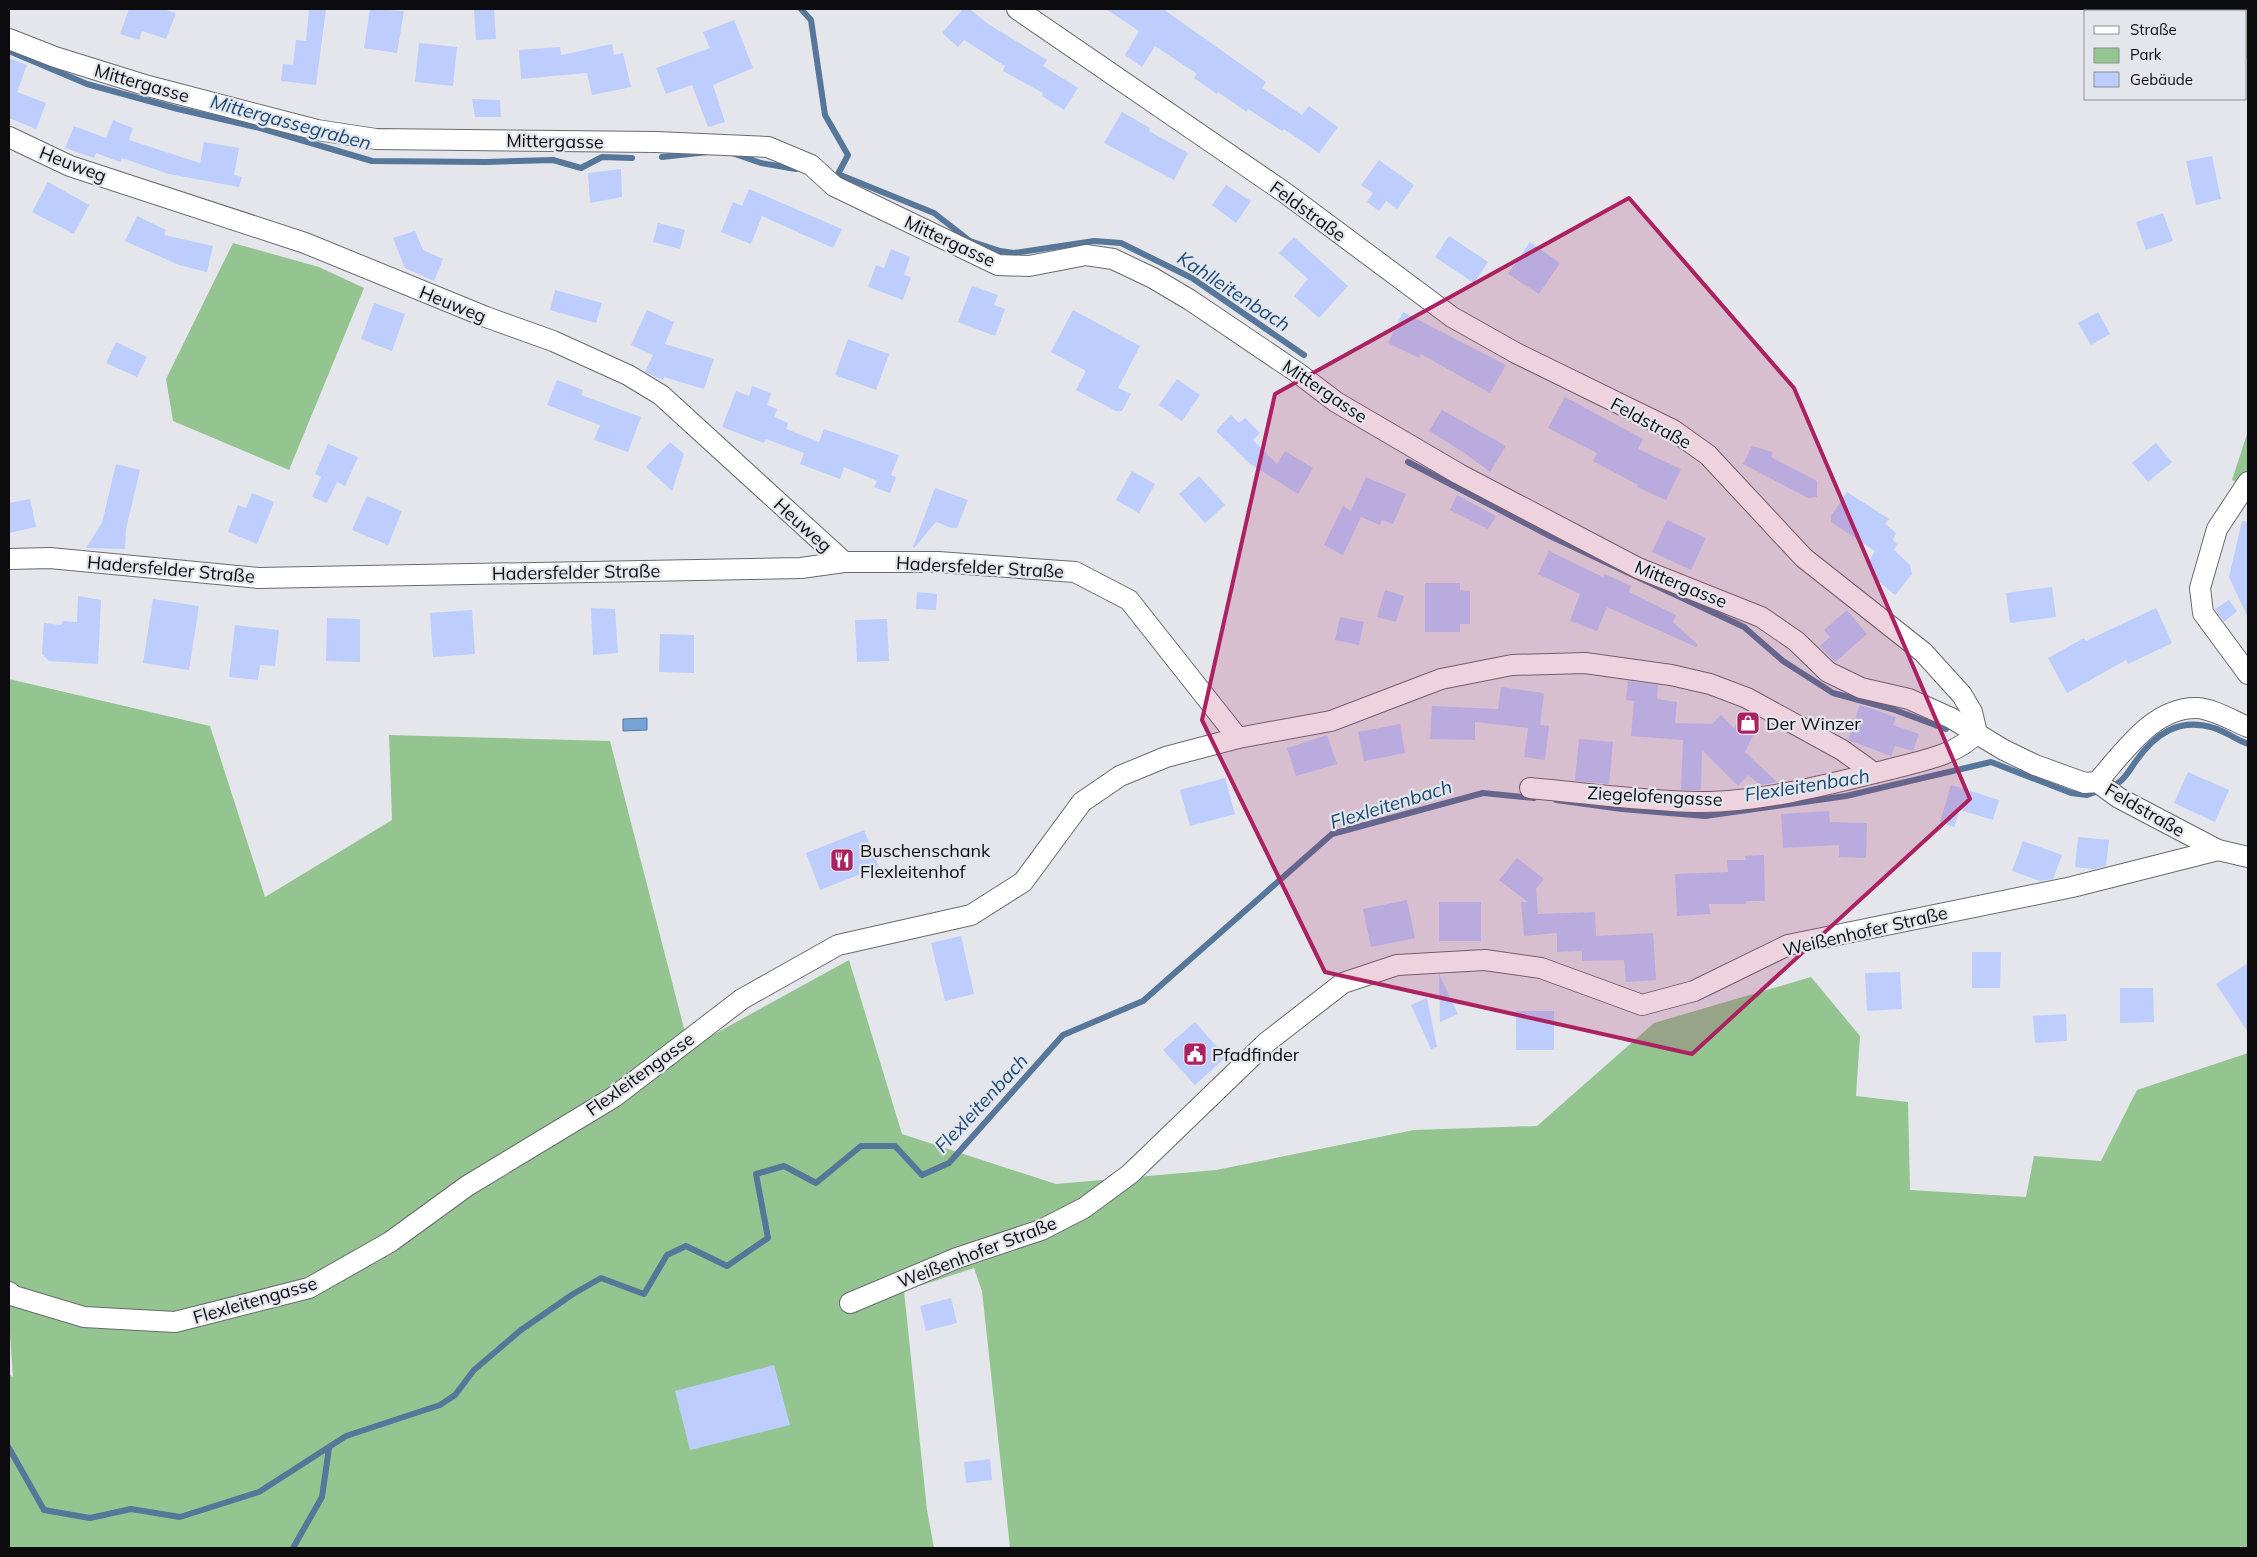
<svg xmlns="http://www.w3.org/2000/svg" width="2257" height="1557" font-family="Mulish,sans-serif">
	<rect width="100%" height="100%" fill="#e4e6ec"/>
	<g fill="#94c591">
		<path d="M2210,9H2248V61L2246,58V11H2212Z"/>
		<path d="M233,243L319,267L364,288L289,470L173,421L166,379Z"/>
		<path d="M2248,431V488L2232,480Z"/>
		<path d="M9,679L210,726L265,897L392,820L389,735L610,741L689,1048L849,960L902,1134L1056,1184L1216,1170L1414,1130L1537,1126L1654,1023L1811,977L1860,1036L1856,1096L1908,1102L1910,1190L2026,1197L2034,1156L2101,1161L2137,1090L2248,1053V1548H1010L982,1291L974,1268L904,1291L927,1510L934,1548H9V1374L13,1377L9,1319Z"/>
	</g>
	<path fill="#76a4d6" stroke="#56769a" d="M647,718V730L623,731V719Z"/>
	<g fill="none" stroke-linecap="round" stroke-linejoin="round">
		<g stroke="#56769a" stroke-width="6">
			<path d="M801,9L811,20L825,115L848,155L838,174L934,213L970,241L1000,251L1014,253L1094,241L1121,243L1192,278L1304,355"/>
			<path d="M9,51L87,84L178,109L260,128L372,161L485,162L553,160L581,168L602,157L632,158"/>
			<path d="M732,153L761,163L796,169"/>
			<path d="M662,157L708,152"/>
			<path d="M1408,462L1550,536L1744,627L1783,661L1833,693L1892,709L1946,729"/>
			<path d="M2110,787C2123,783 2128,772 2136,761C2155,734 2179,717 2214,728C2225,731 2236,740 2248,744"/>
			<path d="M1556,800L1622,809L1705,816L1846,796L1991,762L2071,793L2087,795L2101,790"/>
			<path d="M9,1448L44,1510L90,1518L131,1509L180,1517L259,1492L346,1436L440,1405L455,1395L474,1370L521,1330L573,1294L601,1278L644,1294L667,1255L686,1246L727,1266L768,1238L756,1174L784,1166L816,1183L861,1146H895L922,1175L949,1163L1063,1035L1143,1001L1332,834L1483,793L1534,798"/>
			<path d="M293,1548L322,1497L329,1448"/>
		</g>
	</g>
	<g fill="#bdcdfe">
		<path d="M129,9H163L176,13L166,39L142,31L139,40L120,34Z"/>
		<path d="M309,9H326L316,85L281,81L283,64L293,65L296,40L306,41Z"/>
		<path d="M370,9L404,11L397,53L364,48Z"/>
		<path d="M474,9H494L496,39L476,40Z"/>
		<path d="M963,9H970L988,24L1047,60L1043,66L1078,88L1064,110L1042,96L1043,93L1003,71L1005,66L964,40L958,47L942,33Z"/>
		<path d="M1106,9H1163L1266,82L1262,88L1302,115L1309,106L1338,127L1319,153L1284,129L1282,131L1248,109L1247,112L1218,92L1217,94L1194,78L1197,74L1155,46L1142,67L1125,55L1139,31Z"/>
		<path d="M734,20L753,68L713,85L725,122L708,127L692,85L666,94L656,68L710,48L703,32Z"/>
		<path d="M419,43L457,47L453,86L415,82Z"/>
		<path d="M612,44L614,55L623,53L631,87L592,95L587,73L521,79L519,50L560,47L561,55Z"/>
		<path d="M9,58L27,65L17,92L46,103L36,129L9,118Z"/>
		<path d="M472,99L500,100L501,117H475Z"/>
		<path d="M1122,112L1150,128L1149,131L1188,153L1174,180L1104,143Z"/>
		<path d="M113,120L133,128L129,140L200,163L204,142L239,148L234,175L242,177L239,187L169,174L122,158L120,162L96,153L94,158L65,148L74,126L106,138Z"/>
		<path d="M2212,156L2221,199L2196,205L2186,161Z"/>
		<path d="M1379,160L1414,185L1397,209L1386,201L1379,211L1367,202L1373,193L1361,185Z"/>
		<path d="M621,169L622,197L590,203L588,173Z"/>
		<path d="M48,182L89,205L74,234L32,212Z"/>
		<path d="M1226,185L1251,201L1236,223L1212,205Z"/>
		<path d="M749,189L842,229L833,248L762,216L751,244L721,232L733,202L742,206Z"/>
		<path d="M2163,213L2173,241L2146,250L2136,222Z"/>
		<path d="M137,216L166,230L164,235L213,246L207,272L179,265L125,241Z"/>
		<path d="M658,223L685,230L680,249L653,242Z"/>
		<path d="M415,231L423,250L443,259L434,281L405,268L393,238Z"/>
		<path d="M1449,236L1488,262L1474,283L1435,257Z"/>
		<path d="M1294,237L1348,286L1319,318L1294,296L1308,279L1279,253Z"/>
		<path d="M1530,242L1560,263L1539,294L1508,274Z"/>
		<path d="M891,249L910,257L904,275L911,277L903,300L868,287L876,265L884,268Z"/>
		<path d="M972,286L998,295L994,305L1005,309L995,336L958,322Z"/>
		<path d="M555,290L602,303L596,323L550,310Z"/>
		<path d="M374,303L405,314L392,351L361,339Z"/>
		<path d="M647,310L674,322L665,344L714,359L704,389L664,377L663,380L645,372L653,355L631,345Z"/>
		<path d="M1073,310L1140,346L1118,388L1131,394L1122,411H1116L1076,390L1086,371L1051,352Z"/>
		<path d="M1403,312L1506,365L1490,393L1421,354L1419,358L1388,343Z"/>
		<path d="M2098,312L2110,334L2091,345L2078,323Z"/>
		<path d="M848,339L889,354L876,390L835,375Z"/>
		<path d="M116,342L147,357L137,377L106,363Z"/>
		<path d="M1177,379L1200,395L1182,421L1159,405Z"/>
		<path d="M557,380L583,390L581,395L641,417L628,452L594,440L600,425L547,405Z"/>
		<path d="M752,386L771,393L767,405L777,409L774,417L788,423L786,429L819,442L824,429L899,455L891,475L896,477L890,493L874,487L877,481L844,467L840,479L800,464L804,453L766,439L764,443L722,427L736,391L749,396Z"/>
		<path d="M1565,397L1643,439L1638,449L1681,469L1666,500L1637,487L1638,485L1593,461L1597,453L1548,428Z"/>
		<path d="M1442,410L1506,446L1490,472L1463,452L1429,431Z"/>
		<path d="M1231,415L1239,423L1245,418L1260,433L1253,440L1277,464L1285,451L1313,468L1298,494L1249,463L1216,431Z"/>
		<path d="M670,442L684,454L672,491L646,467Z"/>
		<path d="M2156,443L2172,462L2148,482L2132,463Z"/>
		<path d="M328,444L358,457L345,486L337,482L327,503L312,497L321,477L315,474Z"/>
		<path d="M1752,446L1773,452L1771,457L1817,481V497L1808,498L1743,464Z"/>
		<path d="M116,464L140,470L126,529L125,549L86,548L102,523Z"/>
		<path d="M1132,471L1155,484L1139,513L1116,500Z"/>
		<path d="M1199,476L1225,505L1205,523L1179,494Z"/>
		<path d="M1366,477L1406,494L1393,524L1382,520L1380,525L1361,517L1343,555L1324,545L1343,506L1351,511Z"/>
		<path d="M935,488L968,500L957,528H951L936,522L914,548L913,547Z"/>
		<path d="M1847,492L1889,519L1885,524L1896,533L1893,540L1897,544L1894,550L1910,565L1912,574L1895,595L1871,575L1874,571L1867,564L1875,551L1831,522V516Z"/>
		<path d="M252,493L274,502L257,544L228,532L238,505L246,508Z"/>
		<path d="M1457,495L1496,516L1488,529L1450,510Z"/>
		<path d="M367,496L402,511L388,545L352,530Z"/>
		<path d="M30,499L36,527L9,533V503Z"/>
		<path d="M1667,520L1706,538L1691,570L1652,552Z"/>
		<path d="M2242,521L2248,522V618L2229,577Z"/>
		<path d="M1549,551L1603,577L1605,574L1631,586L1629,592L1676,615L1673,622L1698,645L1696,647L1607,607L1597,631L1570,621L1580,594L1538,574Z"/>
		<path d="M1425,583H1460V590L1470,591V624H1460V632H1425Z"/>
		<path d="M2052,587L2056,617L2010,623L2006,593Z"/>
		<path d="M1385,590L1404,596L1396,622L1377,617Z"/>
		<path d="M917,592L937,594L936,610L916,609Z"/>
		<path d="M78,596L101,600L98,664L49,661L42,654L44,623L61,625L63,621L77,622Z"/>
		<path d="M153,599L199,606L189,670L143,663Z"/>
		<path d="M2229,600L2237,611L2224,622L2215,609Z"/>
		<path d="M591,608L615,609L618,653L593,655Z"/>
		<path d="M2156,608L2172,643L2128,664L2126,660L2067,693L2048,658L2084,638L2086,641Z"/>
		<path d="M472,610L475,654L433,657L430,613Z"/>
		<path d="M1847,610L1867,634L1835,662L1820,646L1830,637L1824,630Z"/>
		<path d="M1340,617L1364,622L1359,645L1335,640Z"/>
		<path d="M327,618L360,619V662L326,661Z"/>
		<path d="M887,619L889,661L857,662L855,620Z"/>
		<path d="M235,625L279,630L275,666L260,665L258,680L229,677Z"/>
		<path d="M660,634L694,635V673L659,672Z"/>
		<path d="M1628,681L1658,685L1657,699L1677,702L1675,723L1712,724L1721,715L1734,728L1742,712L1760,721L1745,752L1777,782L1760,785L1748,775L1738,786L1702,750L1701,790H1681L1683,740L1631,736L1634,701L1626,700Z"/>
		<path d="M1501,687L1544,693L1540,725L1549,726L1545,760L1524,757L1528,728L1475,722V740L1430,739L1432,706L1498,709Z"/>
		<path d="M1860,705L1896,717L1893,725L1919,734L1913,751L1895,746L1891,756L1848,740Z"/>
		<path d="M1400,724L1405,753L1364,761L1358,732Z"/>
		<path d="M1327,735L1337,764L1296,776L1287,748Z"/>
		<path d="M1579,739L1613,742L1609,784L1575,781Z"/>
		<path d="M2188,772L2229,790L2215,822L2174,803Z"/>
		<path d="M1225,778L1235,814L1190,826L1180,790Z"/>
		<path d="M1951,785L1999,800L1993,820L1960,810L1954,827L1940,822Z"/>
		<path d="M1829,811L1830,822L1867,823L1866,858L1839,857V845L1783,848L1781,814Z"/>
		<path d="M864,830L879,867L820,890L806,853Z"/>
		<path d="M2078,837L2109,840L2106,866L2094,869L2075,867Z"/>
		<path d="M2023,841L2062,855L2053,879L2040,881L2012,871Z"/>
		<path d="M1764,855L1765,901H1746V904H1709L1710,914L1677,916L1675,874L1728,872L1727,860H1746L1745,856Z"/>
		<path d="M1517,858L1544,879L1536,889L1538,914L1595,912L1596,936L1653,933L1656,980L1626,982L1624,960L1582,961V951L1557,952V933L1524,936L1521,902H1528L1499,880Z"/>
		<path d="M1407,900L1415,938L1371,947L1363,909Z"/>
		<rect x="1439" y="902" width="42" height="39"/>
		<path d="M961,936L974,994L945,1001L931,943Z"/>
		<path d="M1972,952H2001L2000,988H1972Z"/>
		<path d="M2248,963V1032L2216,984Z"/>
		<path d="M1900,972L1902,1009L1867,1011L1865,973Z"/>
		<path d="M1439,974L1458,1014L1440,1022Z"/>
		<path d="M2120,988H2153L2154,1022L2120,1023Z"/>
		<path d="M1427,998L1437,1047L1431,1049L1411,1005Z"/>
		<rect x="1516" y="1011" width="38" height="39"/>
		<path d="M2066,1014L2067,1041L2035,1043L2033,1016Z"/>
		<path d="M1195,1022L1226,1057L1195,1085L1163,1050Z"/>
		<path d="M951,1298L957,1323L926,1331L920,1306Z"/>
		<path d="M774,1365L790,1425L690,1450L675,1391Z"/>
		<path d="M990,1459L992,1480L966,1483L964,1462Z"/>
	</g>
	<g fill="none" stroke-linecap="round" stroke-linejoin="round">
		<g stroke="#696a6f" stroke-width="22">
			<g id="minor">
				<path d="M1017,9L1284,192L1452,317L1516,353L1673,430L1708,455L1804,558L1923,652L1962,695L1972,712L1977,733"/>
				<path d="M9,39L55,57L148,86L317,130L376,139L656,142L768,147L811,165L834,186L998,265L1029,266L1086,255L1113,259L1153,278L1190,300L1298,373L1336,402L1459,474L1638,568L1761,617L1796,641L1828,672L1861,688L1909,699L1951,718L2004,750L2035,765L2085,783L2097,782L2119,798L2218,850L2248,857"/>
				<path d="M9,137L70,166L305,243L486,317L553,341L628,375L661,395L844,562"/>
				<path d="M2248,482L2217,529L2200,588L2203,613L2248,674"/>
				<path d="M9,559L50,558L258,578L801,568L844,562H938L1075,572L1129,600L1238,738L1331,721L1441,679L1512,665L1585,663L1671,675L1710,684L1747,698L1842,750L1874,773"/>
				<path d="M2097,782C2124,752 2153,707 2197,708C2214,709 2233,721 2248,727"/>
				<path d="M1530,788C1586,793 1642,801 1697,802C1758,803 1831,784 1891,769C1920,761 1955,756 1977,733"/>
				<path d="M9,1292L14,1296L84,1317L175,1322L309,1288L390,1242L467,1186L614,1097L742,999L838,945L971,915L1023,882L1082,802L1120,776L1166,757L1238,738"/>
				<path d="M850,1303L957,1258L1041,1230L1084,1208L1130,1174L1267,1042L1343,983L1397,965L1485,960L1541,968L1642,1005L1694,991L1788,945L2072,887L2218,850"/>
			</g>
		</g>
		<use href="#minor" stroke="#fff" stroke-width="20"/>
	</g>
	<path fill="#ac2160" fill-opacity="0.2" stroke="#ac2160" stroke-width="4" stroke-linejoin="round" d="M1629,198L1794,388L1970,799L1692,1054L1325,972L1202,720L1275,394Z"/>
	<defs>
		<g id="shop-square" transform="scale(1.25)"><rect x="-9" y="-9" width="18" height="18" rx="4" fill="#ac2160" stroke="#e4e6ec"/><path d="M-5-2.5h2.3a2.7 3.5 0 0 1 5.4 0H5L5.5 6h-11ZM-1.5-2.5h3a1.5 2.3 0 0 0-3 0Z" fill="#fff"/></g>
		<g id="restaurant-square" transform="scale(1.25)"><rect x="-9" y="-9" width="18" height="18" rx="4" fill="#ac2160" stroke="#e4e6ec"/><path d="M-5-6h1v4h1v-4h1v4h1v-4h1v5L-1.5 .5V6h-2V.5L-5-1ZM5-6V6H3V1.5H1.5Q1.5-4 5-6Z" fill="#fff"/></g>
		<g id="civic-square" transform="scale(1.25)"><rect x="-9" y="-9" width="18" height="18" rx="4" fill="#ac2160" stroke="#e4e6ec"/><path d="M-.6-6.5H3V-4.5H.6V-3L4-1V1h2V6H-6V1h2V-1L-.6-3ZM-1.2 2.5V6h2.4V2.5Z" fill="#fff"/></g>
	</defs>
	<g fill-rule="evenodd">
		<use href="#shop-square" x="1748" y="723"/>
		<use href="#restaurant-square" x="842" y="860"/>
		<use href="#civic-square" x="1195" y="1054"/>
	</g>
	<g text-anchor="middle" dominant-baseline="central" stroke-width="4.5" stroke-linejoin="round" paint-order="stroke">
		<g font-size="18" fill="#0c0c0e" stroke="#e4e6ec">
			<text transform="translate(142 83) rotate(16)">Mittergasse</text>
			<text transform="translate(555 141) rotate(1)">Mittergasse</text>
			<text transform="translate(73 164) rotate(21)">Heuweg</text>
			<text transform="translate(1308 211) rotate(36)">Feldstraße</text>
			<text transform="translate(950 241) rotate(25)">Mittergasse</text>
			<text transform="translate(453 304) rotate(22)">Heuweg</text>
			<text transform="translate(1325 391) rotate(34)">Mittergasse</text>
			<text transform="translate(1651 423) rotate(28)">Feldstraße</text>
			<text transform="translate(803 525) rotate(42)">Heuweg</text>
			<text transform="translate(980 567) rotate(3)">Hadersfelder Straße</text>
			<text transform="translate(171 569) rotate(5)">Hadersfelder Straße</text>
			<text transform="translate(576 572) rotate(-1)">Hadersfelder Straße</text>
			<text transform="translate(1681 584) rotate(22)">Mittergasse</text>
			<text transform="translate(1655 796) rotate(3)">Ziegelofengasse</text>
			<text transform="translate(2145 810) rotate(30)">Feldstraße</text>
			<text transform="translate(1865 931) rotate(-13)">Weißenhofer Straße</text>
			<text transform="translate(640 1074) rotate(-36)">Flexleitengasse</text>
			<text transform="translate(977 1252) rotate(-21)">Weißenhofer Straße</text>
			<text transform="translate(255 1300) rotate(-16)">Flexleitengasse</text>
		</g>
		<g font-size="18" fill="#0c0c0e" stroke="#e4e6ec" text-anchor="start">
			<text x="1766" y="723">Der Winzer</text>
			<text x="860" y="850">Buschenschank<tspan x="860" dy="21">Flexleitenhof</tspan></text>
			<text x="1212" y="1054">Pfadfinder</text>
		</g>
		<g font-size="19" font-style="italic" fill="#184978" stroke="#e4e6ec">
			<text transform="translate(291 122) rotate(15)">Mittergassegraben</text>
			<text transform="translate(1234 291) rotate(33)">Kahlleitenbach</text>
			<text transform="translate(1807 785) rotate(-9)">Flexleitenbach</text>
			<text transform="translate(1391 804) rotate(-17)">Flexleitenbach</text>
			<text transform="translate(981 1103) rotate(-47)">Flexleitenbach</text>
		</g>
	</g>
	<rect width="2257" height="1557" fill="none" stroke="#0c0c0e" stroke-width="20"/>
	<rect x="2084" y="10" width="162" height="90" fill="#e4e6ec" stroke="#8e8f93"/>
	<rect x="2094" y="26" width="25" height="8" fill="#ffffff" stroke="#8e8f93"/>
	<text x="2130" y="35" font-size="15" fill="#0c0c0e">Straße</text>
	<rect x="2094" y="48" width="25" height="15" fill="#94c591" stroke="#8e8f93"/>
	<text x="2130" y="60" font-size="15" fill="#0c0c0e">Park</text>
	<rect x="2094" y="72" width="25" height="15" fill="#bdcdfe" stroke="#8e8f93"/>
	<text x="2130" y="85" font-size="15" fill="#0c0c0e">Gebäude</text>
</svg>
